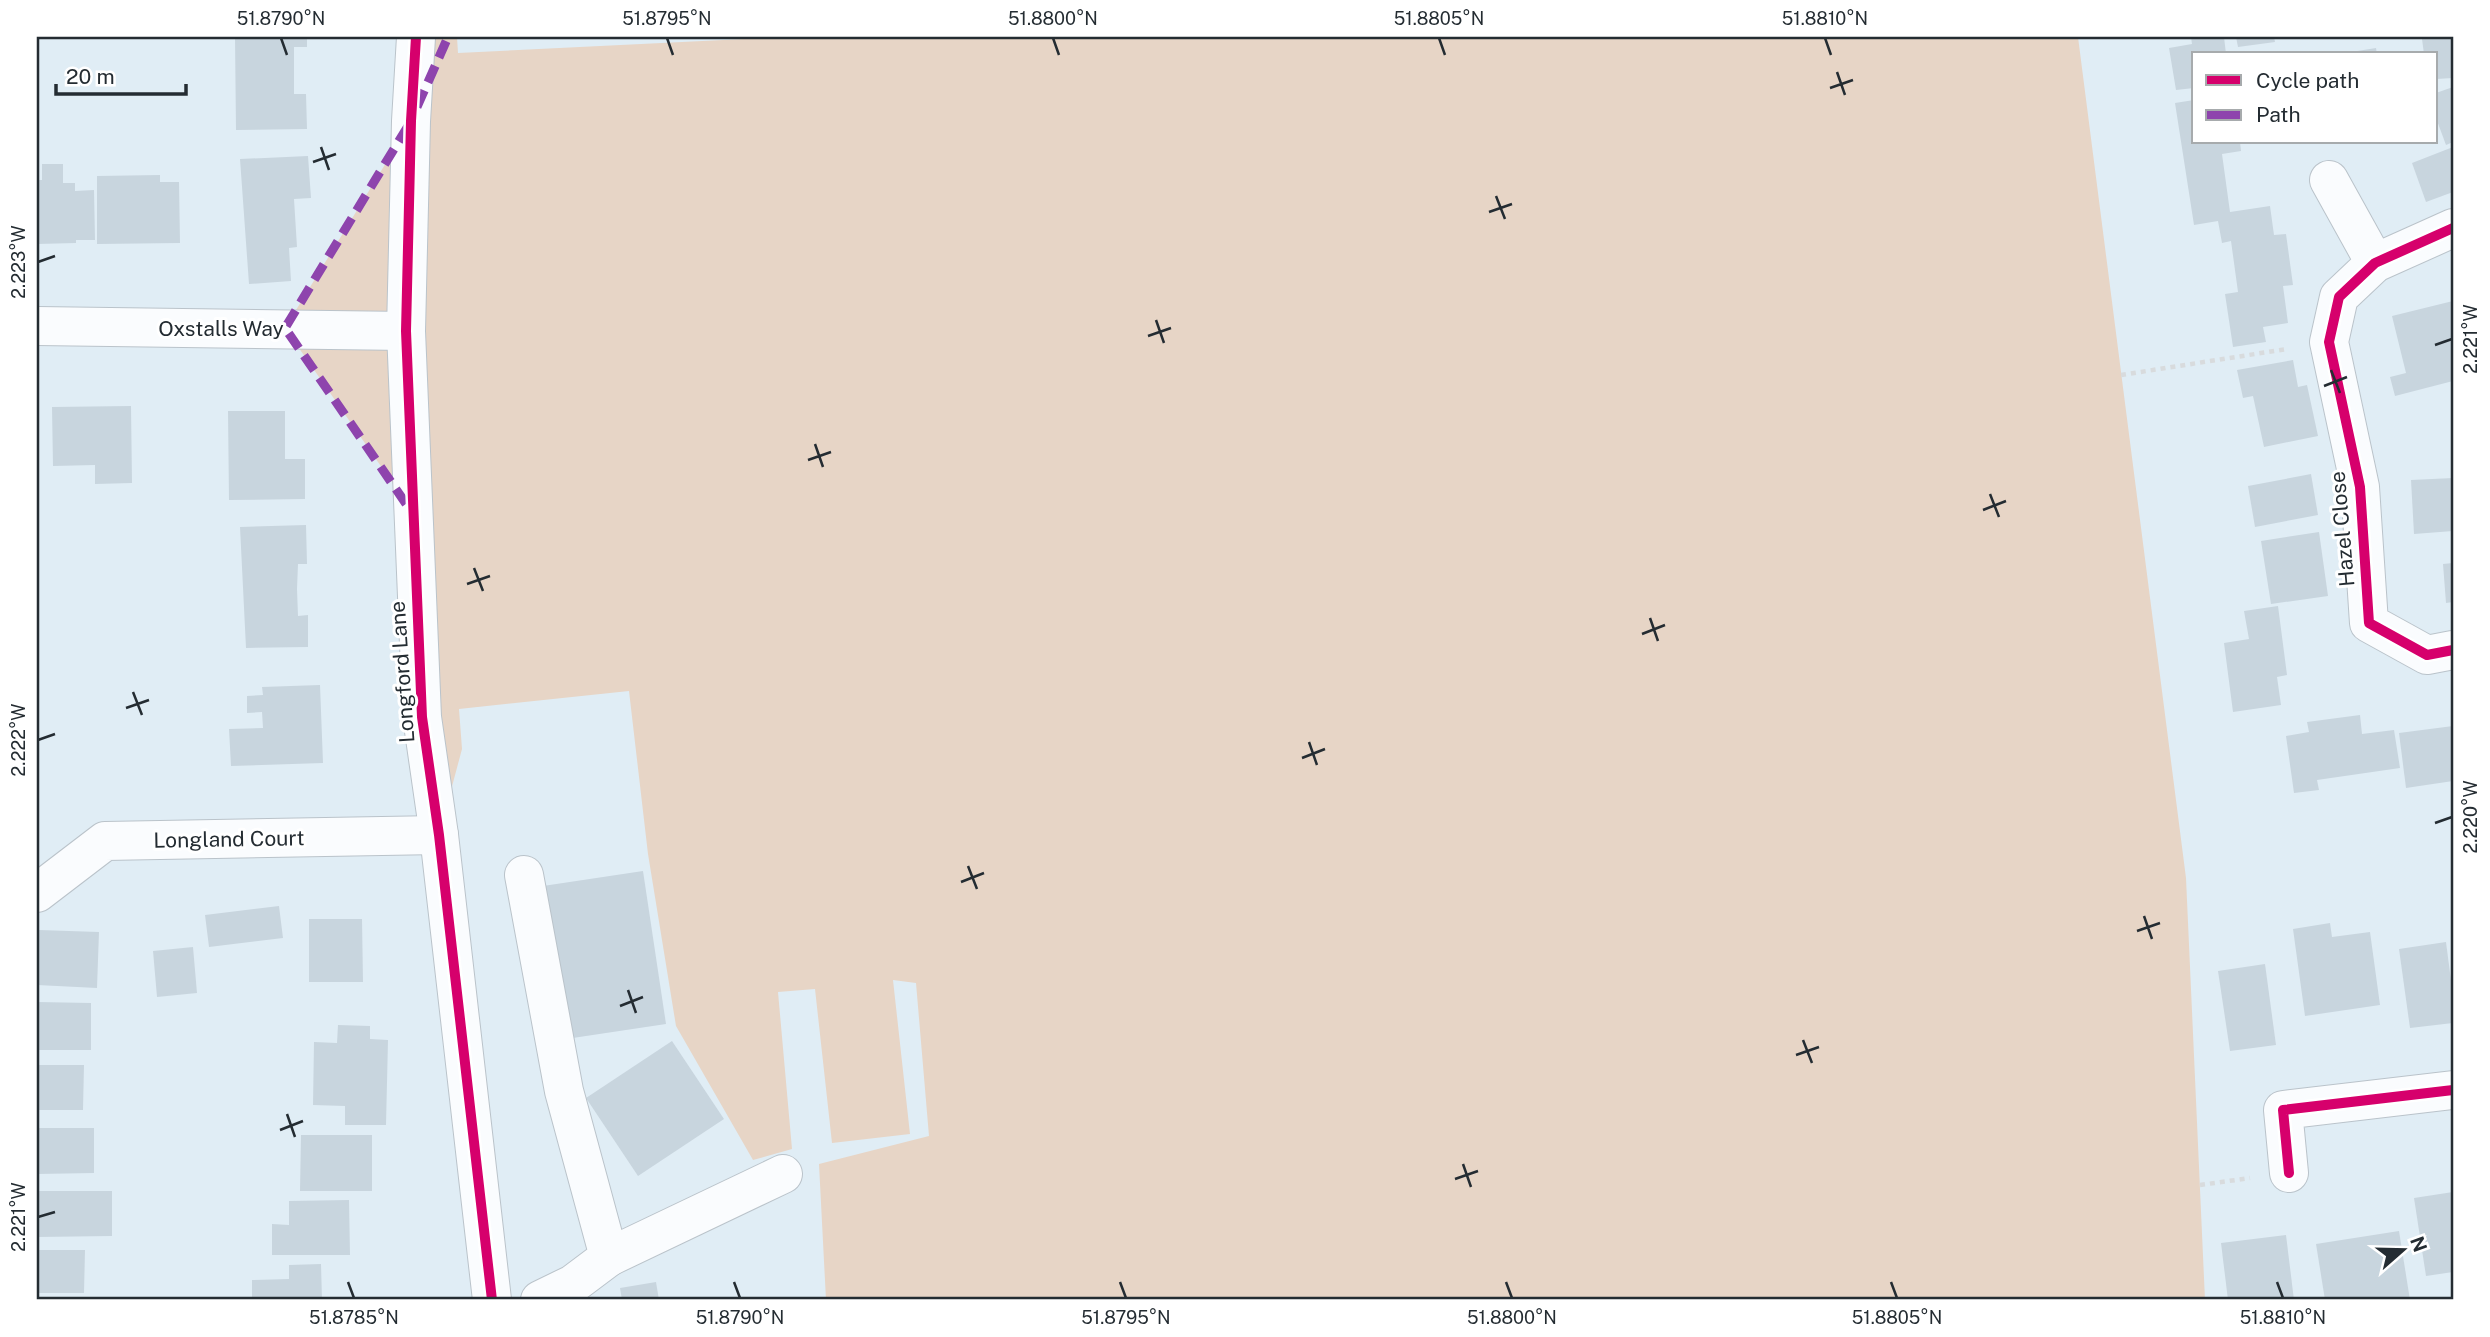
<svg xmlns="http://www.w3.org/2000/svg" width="2490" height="1337" font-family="'Public Sans',sans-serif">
	<rect width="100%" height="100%" fill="#e0edf5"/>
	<path fill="#e7d5c6" d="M416,37H457L458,53L782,37H2078L2186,878L2205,1300H826L819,1164L929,1136L916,983L893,980L910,1134L832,1143L815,989L778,992L792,1149L753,1160L676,1026L648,854L629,691L459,709L462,749L439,835L412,511L285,328L411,122Z"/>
	<g fill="#c8d5de">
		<path d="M235,37H307V47H294V94H306L307,129L236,130Z"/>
		<path d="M2191,37H2224L2226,54H2194V88L2176,90L2169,48L2192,44Z"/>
		<path d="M2236,37H2274L2275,42L2238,47Z"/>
		<path d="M2435,37H2453V78L2436,79V54H2424L2422,39Z"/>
		<path d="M2376,48L2377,54H2345V53Z"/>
		<path d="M2453,87V142L2446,145L2436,118V93Z"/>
		<path d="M2194,100V142H2240L2241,151L2222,154L2230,212L2270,206L2274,235L2286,234L2293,285L2283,286L2288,323L2263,327L2266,342L2233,347L2225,294L2238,292L2231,241L2222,243L2218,221L2194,225L2175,103Z"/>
		<path d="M2453,147V192L2426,202L2412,163Z"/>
		<path d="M308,156L311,198L294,199L297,247L289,248L291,281L249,284L240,159Z"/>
		<path d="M42,164H63V183H75V191L94,190L95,240H76V243L37,244V180H42Z"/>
		<path d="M160,175V182H179L180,243L97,244V176Z"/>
		<path d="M2453,301V381L2395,396L2390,377L2406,373L2392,316Z"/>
		<path d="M2293,360L2298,387L2307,385L2318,436L2264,447L2253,396L2243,398L2237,370Z"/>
		<path d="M131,406L132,483L95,484V465L53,466L52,407Z"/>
		<path d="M228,411H285V459H305V499L229,500Z"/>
		<path d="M2311,474L2318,515L2255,527L2248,486Z"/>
		<path d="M2453,478V531L2414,534L2411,480Z"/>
		<path d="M306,525L307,564H298L297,589L298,616L308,615V647L246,648L240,527Z"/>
		<path d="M2319,532L2328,596L2271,604L2261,541Z"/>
		<path d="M2453,563V602L2446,603L2443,564Z"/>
		<path d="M2278,606L2287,675L2277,677L2281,705L2233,712L2224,643L2249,639L2244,611Z"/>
		<path d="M320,685L323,763L231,766L229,729L263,728L262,712L247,713V696L263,695L262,687Z"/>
		<path d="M2360,715L2362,734L2394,730L2400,768L2317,780L2319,790L2294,793L2286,736L2309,732L2307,722Z"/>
		<path d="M2453,726V781L2406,788L2399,733Z"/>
		<path d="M643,871L666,1024L566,1039L543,886Z"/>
		<path d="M279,906L283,938L209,947L205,915Z"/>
		<path d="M309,919H362L363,982H309Z"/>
		<path d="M2330,923L2332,937L2370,932L2380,1005L2305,1016L2293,929Z"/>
		<path d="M39,930L99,932L97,988L37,985Z"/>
		<path d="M2446,942L2453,996V1023L2410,1028L2399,949Z"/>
		<path d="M193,947L197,993L157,997L153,951Z"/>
		<path d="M2265,964L2276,1045L2230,1051L2218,971Z"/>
		<path d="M37,1002L91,1003V1050H37Z"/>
		<path d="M338,1025L370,1026V1039L388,1040L386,1125H345V1106L313,1105L314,1042L337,1043Z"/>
		<path d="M672,1041L724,1119L638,1176L586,1098Z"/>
		<path d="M37,1065H84L83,1110H37Z"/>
		<path d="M37,1128H94V1173L37,1174Z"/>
		<path d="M301,1135H372V1191H300Z"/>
		<path d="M37,1191H112V1236L37,1237Z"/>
		<path d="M2453,1192V1272L2426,1276L2414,1198Z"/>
		<path d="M349,1200L350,1255H272V1224L289,1225V1201Z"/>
		<path d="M2399,1231L2410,1300H2325L2316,1244Z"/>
		<path d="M2286,1235L2294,1300H2228L2221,1243Z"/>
		<path d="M37,1250H85L84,1293H37Z"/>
		<path d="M321,1264L322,1300H252V1280L289,1279V1265Z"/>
		<path d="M656,1282L659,1300H622L620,1288Z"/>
	</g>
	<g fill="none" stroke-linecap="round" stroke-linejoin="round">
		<g stroke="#bac3ca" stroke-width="40">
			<g id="minor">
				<path d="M416,37L411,121L406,331L422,717L439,835L492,1300"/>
				<path d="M2329,180L2375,263"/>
				<path d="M2453,228L2375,263L2339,297L2329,342L2360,487L2369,623L2427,655L2453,650"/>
				<path d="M37,326L406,331"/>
				<path d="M524,875L564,1091L609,1257L573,1284L540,1300"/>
				<path d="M37,893L105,841L439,835"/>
				<path d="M2289,1173L2283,1110L2453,1090"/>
				<path d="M609,1257L783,1174"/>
			</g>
		</g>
		<g stroke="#d8dbdd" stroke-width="4.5" stroke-dasharray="5 5" stroke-linecap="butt">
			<path d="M2121,375L2287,349"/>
			<path d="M2200,1185L2250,1178"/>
		</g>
		<use href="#minor" stroke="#fafcfe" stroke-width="38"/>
		<g stroke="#8e44ad" stroke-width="9" stroke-dasharray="18 9" stroke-linecap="butt">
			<path d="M417,107L448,37"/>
			<path d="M408,126L285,328L411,511"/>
		</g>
		<g stroke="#fff" stroke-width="15">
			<g id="cycleway">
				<path d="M416,37L411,121L406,331L422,717L439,835L492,1300"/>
				<path d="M2453,228L2375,263L2339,297L2329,342L2360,487L2369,623L2427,655L2453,650"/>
				<path d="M2289,1173L2283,1110L2453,1090"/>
			</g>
		</g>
		<use href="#cycleway" stroke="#d6006c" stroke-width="10"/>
	</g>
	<path fill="none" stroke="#242c32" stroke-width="2.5" d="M281,38L287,55M667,38L673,55M1053,38L1059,55M1439,38L1445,55M1825,38L1831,55M1837,72L1845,95M1830,88L1853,80M321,147L329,170M313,162L336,154M1496,196L1505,219M1489,212L1512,204M38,262L55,256M1156,320L1164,343M1148,336L1171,328M2435,345L2452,339M2331,370L2340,393M2324,386L2347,377M815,444L823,467M808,460L831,452M1990,494L1999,517M1983,510L2006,501M474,568L483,591M467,584L490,576M1650,618L1658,641M1642,634L1665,625M133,692L142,715M126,708L149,700M38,740L55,734M1309,742L1317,765M1302,758L1325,749M2435,823L2452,817M968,866L977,889M961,882L984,873M2144,916L2152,939M2137,931L2160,923M628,990L636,1013M620,1006L643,997M1803,1040L1812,1063M1796,1055L1819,1047M287,1114L295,1137M280,1130L303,1121M1463,1164L1471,1187M1455,1179L1478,1171M38,1217L55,1212M348,1282L354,1298M734,1282L740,1298M1120,1282L1126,1298M1506,1282L1512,1298M1891,1282L1897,1298M2277,1282L2283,1298"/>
	<g text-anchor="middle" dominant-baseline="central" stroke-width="6" stroke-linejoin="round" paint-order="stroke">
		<g font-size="21" fill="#242c32" stroke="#fff">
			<text x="221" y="328">Oxstalls Way</text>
			<text transform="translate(2342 529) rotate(-95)">Hazel Close</text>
			<text transform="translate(402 672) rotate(-94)">Longford Lane</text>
			<text transform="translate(229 839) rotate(-1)">Longland Court</text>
		</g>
	</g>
	<rect width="2490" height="1337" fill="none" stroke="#ffffff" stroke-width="77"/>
	<rect x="2192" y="52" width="245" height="91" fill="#ffffff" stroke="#a7abad" stroke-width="2"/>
	<rect x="2206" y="75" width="35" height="10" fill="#d6006c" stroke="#a7abad" stroke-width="2"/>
	<text x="2256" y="88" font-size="21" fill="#242c32">Cycle path</text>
	<rect x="2206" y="110" width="35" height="10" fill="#8e44ad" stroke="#a7abad" stroke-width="2"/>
	<text x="2256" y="122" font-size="21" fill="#242c32">Path</text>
	<g transform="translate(2403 1250) rotate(70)" stroke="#ffffff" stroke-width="5" paint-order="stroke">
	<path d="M0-5L12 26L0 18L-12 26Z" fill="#242c32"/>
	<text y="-10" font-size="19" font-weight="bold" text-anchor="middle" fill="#242c32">N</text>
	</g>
	<path d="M56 84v10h130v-10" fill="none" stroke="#242c32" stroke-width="3.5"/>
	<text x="66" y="84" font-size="21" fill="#242c32" stroke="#ffffff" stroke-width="5" paint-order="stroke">20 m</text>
	<rect x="38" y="38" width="2414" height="1260" fill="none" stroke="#242c32" stroke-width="2.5"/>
	<g font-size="18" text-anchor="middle" fill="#242c32">
		<text x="281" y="25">51.8790°N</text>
		<text x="667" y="25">51.8795°N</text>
		<text x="1053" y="25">51.8800°N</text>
		<text x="1439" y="25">51.8805°N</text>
		<text x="1825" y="25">51.8810°N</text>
		<text transform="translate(19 262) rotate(-90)" y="6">2.223°W</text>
		<text transform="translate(2471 339) rotate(-90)" y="6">2.221°W</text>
		<text transform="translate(19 740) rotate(-90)" y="6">2.222°W</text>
		<text transform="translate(2471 817) rotate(-90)" y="6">2.220°W</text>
		<text transform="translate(19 1217) rotate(-90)" y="6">2.221°W</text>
		<text x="354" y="1324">51.8785°N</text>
		<text x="740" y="1324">51.8790°N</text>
		<text x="1126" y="1324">51.8795°N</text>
		<text x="1512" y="1324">51.8800°N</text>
		<text x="1897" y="1324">51.8805°N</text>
		<text x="2283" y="1324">51.8810°N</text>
	</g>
</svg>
